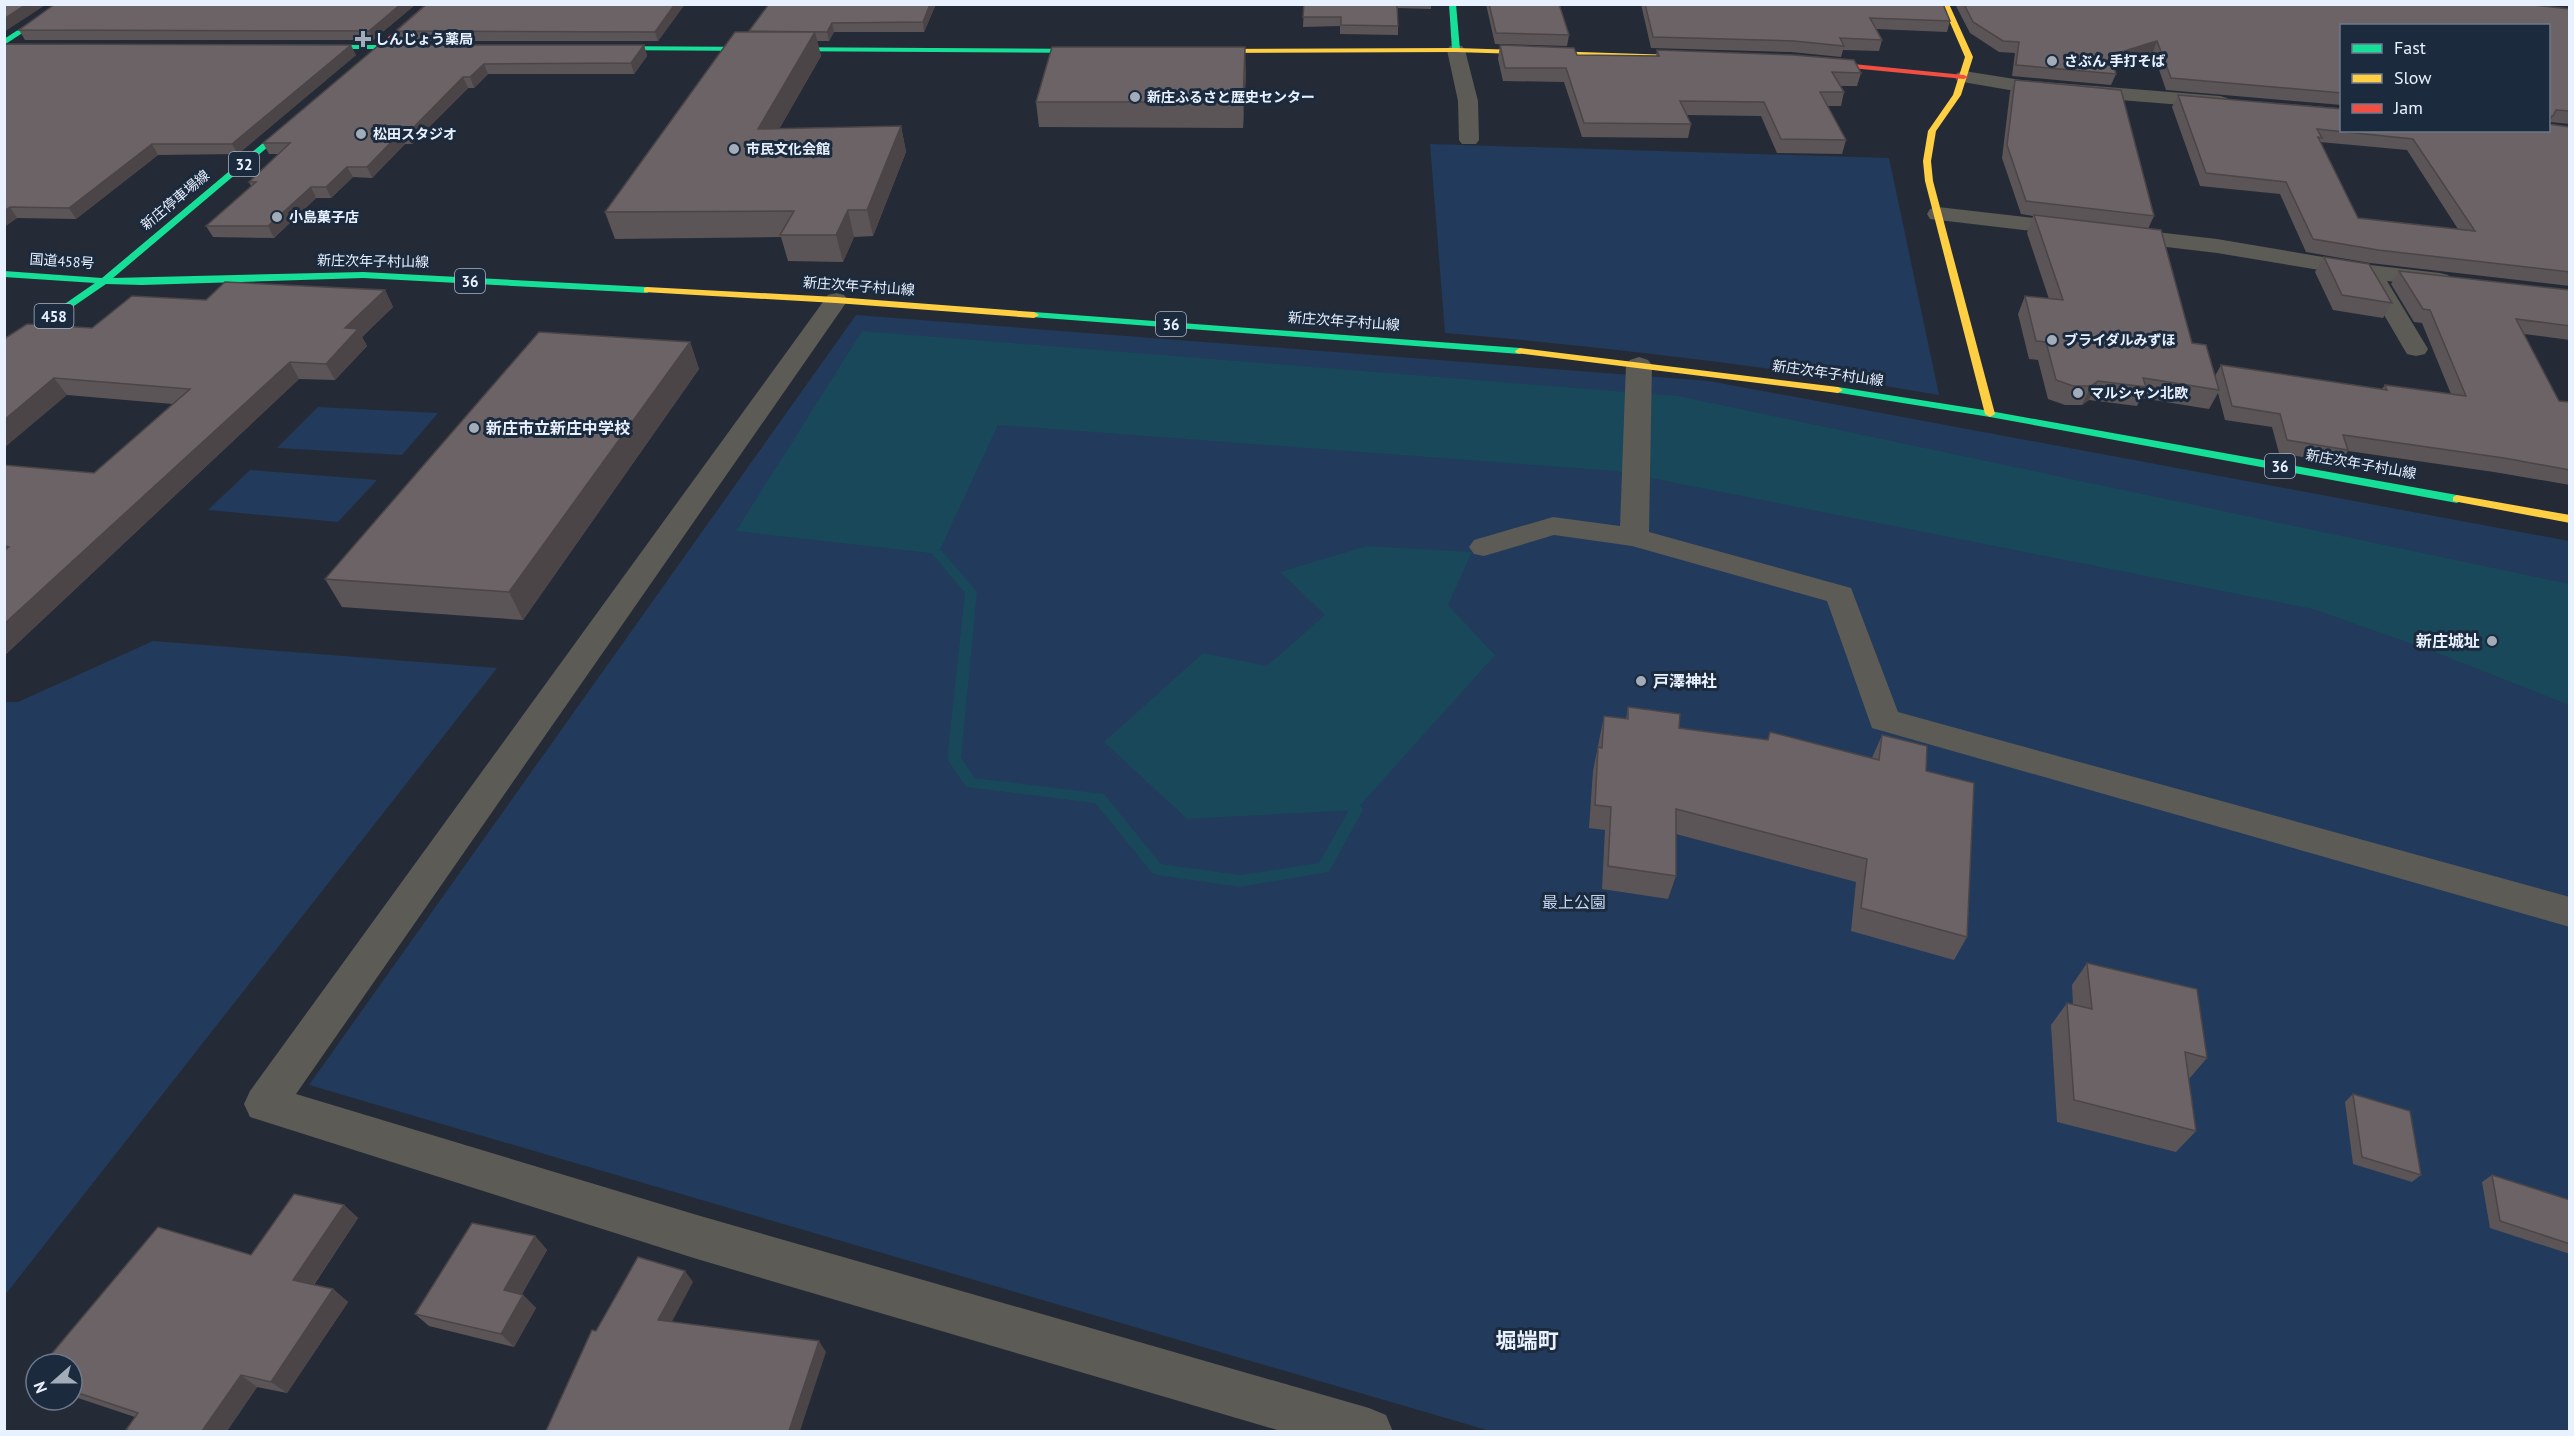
<svg xmlns="http://www.w3.org/2000/svg" width="2574" height="1436" font-family="'PT Sans','Noto Sans JP',sans-serif">
	<rect width="100%" height="100%" fill="#242b36"/>
	<g fill="#223a5b">
		<path d="M1430,144L1889,158L1939,395C1775,367 1610,347 1445,333Z"/>
		<path d="M856,315L1709,381L2569,541V1431H1490L309,1085Z"/>
		<path d="M318,407L438,413L402,455L277,448Z"/>
		<path d="M250,470L377,480L338,522L208,510Z"/>
		<path d="M153,641L497,668L5,1295V702H18Z"/>
	</g>
	<g fill="#184859">
		<path d="M862,331L1678,396L2569,584V705L2432,651L2313,609L1615,471L998,425L938,554L736,531Z"/>
		<path d="M1367,546L1472,552L1448,605L1495,655L1356,810L1187,819L1104,742L1203,653L1267,666L1325,615L1280,572Z"/>
	</g>
	<g fill="none" stroke-linecap="round" stroke-linejoin="round">
		<path fill="#184859" fill-rule="evenodd" d="M938,550L942,551L977,592L961,758L975,778L1104,794L1161,864L1240,875L1319,863L1351,806H1361L1363,810L1329,872L1240,887L1157,875L1152,873L1095,803L966,787L947,759L965,593L932,554Z"/>
		<g fill="#5d5b55" fill-rule="evenodd">
			<path d="M1456,45L1462,46L1465,50L1478,101L1479,140L1476,144H1462L1459,140L1458,101L1447,50L1450,46Z"/>
			<path d="M1964,71L2021,80L2220,96L2227,98L2230,102L2227,106L2220,108L2021,92L1957,81L1955,77L1957,73Z"/>
			<path d="M1938,207L2217,239L2370,265L2440,273L2448,275L2452,280L2448,285L2440,287L2387,281L2428,349L2425,354L2416,356L2407,354L2404,349L2362,277L2217,253L1930,219L1927,214L1930,209Z"/>
			<path d="M836,293L844,295L848,300L296,1094L697,1215L1369,1408L1386,1415L1393,1432H1284L697,1259L250,1117L244,1104L250,1091L828,295Z"/>
			<path d="M1639,357L1648,360L1652,365L1649,532L1851,588L1898,712L2570,897V927L1872,728L1827,601L1632,546L1554,535L1484,556L1474,554L1469,547L1474,540L1553,517L1620,526L1626,365L1630,360Z"/>
		</g>
		<g fill="#16e098" fill-rule="evenodd">
			<path d="M58,4H67L4,45V39Z"/>
			<path d="M1449,4H1456L1460,50L1456,52L1452,50Z"/>
			<path d="M305,45H415L419,47L415,49H308L304,47Z"/>
			<path d="M602,46L1096,49L1100,51L1096,53L599,50V46Z"/>
			<path d="M295,116L302,118L113,278L363,272L647,287L652,290L647,293L363,278L142,285L106,284L4,354V346L95,283L4,277V271L102,278Z"/>
			<path d="M1034,312L1520,348L1525,351L1520,354L1031,317V313Z"/>
			<path d="M1838,387L1990,411L2457,495L2463,499L2457,503L1990,417L1834,392V388Z"/>
		</g>
		<g fill="#ffcf43" fill-rule="evenodd">
			<path d="M1942,4H1949L1973,57L1961,95L1936,131L1931,161L1933,181L1995,414L1990,417L1985,414L1925,181L1923,161L1928,131L1953,95L1965,57Z"/>
			<path d="M1456,48L1675,55L1679,57L1675,59L1456,52L1202,53L1198,51L1202,49Z"/>
			<path d="M647,287L836,297L1034,312L1039,315L1034,318L836,303L644,292V288Z"/>
			<path d="M1520,348L1838,387L1843,390L1838,393L1516,353L1515,351Z"/>
			<path d="M2457,495L2570,515V523L2453,501V497Z"/>
		</g>
		<g fill="#f24e42" fill-rule="evenodd">
			<path d="M426,4H434L354,76H348V72Z"/>
			<path d="M1813,60L1964,75L1968,77L1964,79L1810,64L1809,62Z"/>
		</g>
	</g>
	<g fill="#5c5557" fill-rule="evenodd">
		<path d="M55,4H416L373,40H25L19,30Z"/>
		<path d="M685,4L658,41H400L396,31Z"/>
		<path d="M769,4H936L924,32H834L829,41H817L821,56L779,129L901,126L906,152L873,236L854,237L843,262L788,261L781,237L615,239L605,212L749,32Z"/>
		<path d="M1304,4H1431V9L1398,8V35L1340,34V26L1303,27Z"/>
		<path d="M1486,4H1559L1569,35L1567,46L1495,44Z"/>
		<path d="M1641,4H1943L1950,21L1947,32L1876,29L1882,40L1879,51L1843,50L1841,57L1791,52L1651,48Z"/>
		<path d="M1955,4H2524L2570,9V124L2550,122L2342,26V105L2166,90L2153,52L2113,64L2116,74L2111,85L2012,76L2015,53L1999,52L1970,33Z"/>
		<path d="M4,44L356,55L238,154L158,155L76,219L17,218L4,227Z"/>
		<path d="M379,45H644L647,56L634,74H488L474,88H468L412,144H405L372,178L353,177L331,198H316L274,238L213,237L206,226L251,186L249,182L278,154H269L263,143Z"/>
		<path d="M1500,45L1577,55L1656,56L1657,50L1861,73L1857,86H1841L1844,92L1841,106H1827L1846,140L1842,154L1777,153L1761,116L1687,115L1691,124L1688,138L1582,137L1564,82L1503,81L1498,59Z"/>
		<path d="M1246,72L1243,128L1039,127L1036,102Z"/>
		<path d="M2015,80L2154,216L2148,229L2192,343L2215,376L2221,365L2382,389L2385,385L2451,394L2422,323L2414,322L2391,284L2399,271L2570,290V340L2524,334L2559,401L2570,402V485L2494,472L2348,451L2339,463L2279,453L2272,427L2225,420L2218,393L2209,409L2141,398L2137,406L2089,400L2082,405H2065L2048,399L2038,360L2029,359L2018,314L2025,296L2049,299L2027,233L2033,216L2021,214L2002,158L2010,92Z"/>
		<path d="M2178,95L2570,127V286L2370,263L2306,252L2280,194L2200,186L2172,107ZM2320,142L2407,150L2458,229L2358,218Z"/>
		<path d="M2324,257L2392,303L2383,318L2333,310L2315,272Z"/>
		<path d="M385,290L393,307L362,337L367,346L335,380L299,379L4,656V465L94,473L173,404L67,395L4,339L92,328L206,300Z"/>
		<path d="M690,342L699,369L523,620L342,607L325,579Z"/>
		<path d="M1628,707L1679,728L1767,740L1770,732L1872,758L1882,735L1926,771L1967,937L1954,960L1851,931L1856,882L1676,834V876L1668,899L1602,889L1605,830L1589,828L1593,771L1604,716L1626,719Z"/>
		<path d="M2087,963L2207,1058L2189,1079L2196,1131L2176,1152L2057,1122L2051,1025L2067,1003L2073,1005L2072,985Z"/>
		<path d="M2353,1094L2421,1175L2412,1182L2353,1164L2345,1102Z"/>
		<path d="M2492,1175L2570,1200V1254L2490,1228L2482,1182Z"/>
		<path d="M344,1205L358,1218L314,1285L333,1289L348,1302L287,1393L257,1387L227,1431H129L126,1430L135,1417L72,1396V1364L251,1255Z"/>
		<path d="M535,1236L547,1250L522,1294L536,1308L514,1347L429,1326L415,1314Z"/>
	</g>
	<g fill="#4b4547">
		<path d="M27,4H47L4,32V19Z"/>
		<path d="M401,4H416L373,40L369,31Z"/>
		<path d="M675,4H685L658,41L655,32Z"/>
		<path d="M930,4H936L924,32L923,22Z"/>
		<path d="M832,23L834,32L829,41L827,32Z"/>
		<path d="M815,32L821,56L765,154L758,129Z"/>
		<path d="M2157,41L2153,52L2106,66L2111,55Z"/>
		<path d="M351,45L356,55L238,154L232,144Z"/>
		<path d="M644,45L647,56L634,74L631,63Z"/>
		<path d="M1245,47L1246,72L1243,128V102Z"/>
		<path d="M484,64L488,74L474,88L470,77Z"/>
		<path d="M463,77L468,88L412,144L407,134Z"/>
		<path d="M2553,116L2548,123V117Z"/>
		<path d="M901,126L906,152L873,236L867,210Z"/>
		<path d="M400,133L405,144L372,178L367,167Z"/>
		<path d="M152,144L158,155L76,219L69,208Z"/>
		<path d="M347,167L353,177L331,198L326,187Z"/>
		<path d="M311,187L316,198L274,238L268,226Z"/>
		<path d="M10,207L17,218L4,227V211Z"/>
		<path d="M848,210L854,237L843,262L836,235Z"/>
		<path d="M385,290L393,307L362,337L367,346L335,380L326,364L345,328Z"/>
		<path d="M690,342L699,369L523,620L509,592Z"/>
		<path d="M290,362L299,379L4,656V624Z"/>
		<path d="M54,378L67,395L4,448V420Z"/>
		<path d="M2098,381L2089,400L2082,405L2091,386Z"/>
		<path d="M344,1205L358,1218L308,1293L293,1280Z"/>
		<path d="M535,1236L547,1250L517,1303L504,1290Z"/>
		<path d="M685,1271L693,1282L667,1331L658,1320Z"/>
		<path d="M333,1289L348,1302L287,1393L271,1382Z"/>
		<path d="M523,1295L536,1308L514,1347L501,1334Z"/>
		<path d="M819,1341L826,1352L800,1431H789Z"/>
		<path d="M241,1375L257,1387L227,1431H202Z"/>
	</g>
	<g fill="#6b6365" stroke="#4b4547" stroke-width="1.5" fill-rule="evenodd">
		<path d="M4,4H27L4,19Z"/>
		<path d="M55,4H401L369,31L19,30Z"/>
		<path d="M427,4H675L655,32L396,31Z"/>
		<path d="M769,4H930L923,22L832,23L827,32L749,31Z"/>
		<path d="M1304,4H1397L1398,26L1341,25V17H1303Z"/>
		<path d="M1489,4H1559L1569,35L1496,33Z"/>
		<path d="M1645,4H1943L1950,21L1870,18L1882,40L1840,38L1844,46L1794,41L1653,37Z"/>
		<path d="M1964,4H2524L2570,9V111L2556,110L2553,116L2548,117V26H2342V93L2171,78L2157,41L2111,55L2116,74L2016,65L2019,42L2003,41L1973,22Z"/>
		<path d="M735,32H815L758,129L901,126L867,210H848L836,235H780L794,211L605,212Z"/>
		<path d="M4,44L351,45L232,144H152L69,208L10,207L4,211Z"/>
		<path d="M379,45H644L631,63L484,64L470,77H463L407,134L400,133L367,167H347L326,187H311L268,226H206L256,182H249L290,143H263Z"/>
		<path d="M1500,45L1574,48L1577,55L1659,56L1657,50L1794,55L1854,60L1861,73L1832,72L1844,92H1820L1846,140L1781,139L1764,102L1680,101L1691,124L1584,123L1566,68H1505Z"/>
		<path d="M1052,47H1245L1243,102H1036Z"/>
		<path d="M2015,80L2121,90L2154,216L2026,201L2007,145Z"/>
		<path d="M2178,95L2342,109V130H2548V124L2570,127V272L2378,250L2313,239L2286,182L2206,173ZM2317,129L2413,139L2475,231L2358,218L2318,137L2322,138Z"/>
		<path d="M2034,215L2161,230L2192,343L2206,345L2219,390L2143,378L2146,387L2098,381L2091,386H2073L2056,380L2046,342L2036,341L2025,296L2063,300Z"/>
		<path d="M2324,257L2369,264L2392,303L2342,295Z"/>
		<path d="M2399,271L2570,290V326L2516,319L2559,401L2570,402V470L2504,458L2343,435L2348,450L2287,440L2280,414L2232,406L2221,365L2387,390L2385,385L2466,396L2430,310L2423,309Z"/>
		<path d="M225,282L385,290L345,328L358,329L326,364L290,362L4,624V551L9,547L4,546V465L94,473L190,389L54,378L4,420V339L27,324L92,328L132,296L206,300Z"/>
		<path d="M539,332L690,342L509,592L325,579Z"/>
		<path d="M1628,707L1680,714L1679,728L1768,740L1770,732L1879,760L1882,735L1927,746L1926,771L1974,783L1967,937L1861,908L1867,859L1676,809V876L1608,866L1611,807L1595,805L1598,747L1602,748L1604,716L1628,719Z"/>
		<path d="M2087,963L2197,989L2207,1058L2185,1052L2196,1131L2074,1100L2067,1003L2092,1009Z"/>
		<path d="M2353,1094L2410,1111L2421,1175L2362,1157Z"/>
		<path d="M2492,1175L2570,1200V1244L2500,1221Z"/>
		<path d="M294,1194L344,1205L293,1280L333,1289L271,1382L241,1375L202,1431H133L126,1430L138,1413L72,1391V1364H43L158,1227L251,1255Z"/>
		<path d="M472,1223L535,1236L504,1290L523,1295L501,1334L415,1314Z"/>
		<path d="M638,1257L685,1271L658,1320L819,1341L789,1431H546L592,1330L596,1331Z"/>
		<path d="M36,1373V1380L32,1378Z"/>
	</g>
	<g fill="#a3acb9" stroke="#1c2a3e" stroke-width="2">
		<path d="M360 30h6v6h6v6h-6v6h-6v-6h-6v-6h6z"/>
		<circle cx="2052" cy="61" r="6"/>
		<circle cx="1135" cy="97" r="6"/>
		<circle cx="361" cy="134" r="6"/>
		<circle cx="734" cy="149" r="6"/>
		<circle cx="277" cy="217" r="6"/>
		<circle cx="2052" cy="340" r="6"/>
		<circle cx="2078" cy="393" r="6"/>
		<circle cx="474" cy="428" r="6"/>
		<circle cx="2492" cy="641" r="6"/>
		<circle cx="1641" cy="681" r="6"/>
	</g>
	<g text-anchor="middle" dominant-baseline="central" stroke-width="6" stroke-linejoin="round" paint-order="stroke">
		<g font-size="14" font-weight="bold" fill="#e8f1ff" stroke="#1c2a3e" text-anchor="start">
			<text x="375" y="39">しんじょう薬局</text>
			<text x="2064" y="61">さぶん 手打そば</text>
			<text x="1147" y="97">新庄ふるさと歴史センター</text>
			<text x="373" y="134">松田スタジオ</text>
			<text x="746" y="149">市民文化会館</text>
			<text x="289" y="217">小島菓子店</text>
			<text x="2064" y="340">ブライダルみずほ</text>
			<text x="2090" y="393">マルシャン北欧</text>
		</g>
		<g font-size="14" fill="#e8f1ff" stroke="#1c2a3e">
			<text transform="translate(175 200) rotate(-40)">新庄停車場線</text>
			<text transform="translate(62 261) rotate(4)">国道458号</text>
			<text transform="translate(373 261) rotate(1)">新庄次年子村山線</text>
			<text transform="translate(859 286) rotate(4)">新庄次年子村山線</text>
			<text transform="translate(1344 321) rotate(4)">新庄次年子村山線</text>
			<text transform="translate(1828 373) rotate(8)">新庄次年子村山線</text>
			<text transform="translate(2361 464) rotate(10)">新庄次年子村山線</text>
		</g>
		<g fill="#1c2a3e" stroke="#abb5c5" stroke-width="1.5">
			<rect x="229" y="152" width="30" height="24" rx="4.5"/>
			<rect x="455" y="269" width="30" height="24" rx="4.5"/>
			<rect x="34.5" y="304" width="39" height="24" rx="4.5"/>
			<rect x="1156" y="312" width="30" height="24" rx="4.5"/>
			<rect x="2265" y="454" width="30" height="24" rx="4.5"/>
		</g>
		<g font-size="15" font-weight="bold" fill="#e8f1ff">
			<text x="244" y="164">32</text>
			<text x="470" y="281">36</text>
			<text x="54" y="316">458</text>
			<text x="1171" y="324">36</text>
			<text x="2280" y="466">36</text>
		</g>
		<g font-size="16" font-weight="bold" fill="#e8f1ff" stroke="#1c2a3e" text-anchor="start">
			<text x="486" y="428">新庄市立新庄中学校</text>
			<text x="2480" y="641" text-anchor="end">新庄城址</text>
			<text x="1653" y="681">戸澤神社</text>
		</g>
		<g font-size="16" fill="#c3d6f1" stroke="#1c2a3e">
			<text x="1574" y="902">最上公園</text>
		</g>
		<g font-size="21" font-weight="bold" fill="#e8f1ff" stroke="#1c2a3e">
			<text x="1527" y="1340">堀端町</text>
		</g>
	</g>
	<rect width="2574" height="1436" fill="none" stroke="#e8f1ff" stroke-width="12"/>
	<rect x="2340" y="24" width="210" height="108" fill="#1c2a3e" stroke="#6e7a8b" stroke-width="1.5"/>
	<rect x="2352" y="44" width="30" height="9" fill="#16e098" stroke="#6e7a8b" stroke-width="1.5"/>
	<text x="2394" y="54" font-size="18" fill="#e8f1ff">Fast</text>
	<rect x="2352" y="74" width="30" height="9" fill="#ffcf43" stroke="#6e7a8b" stroke-width="1.5"/>
	<text x="2394" y="84" font-size="18" fill="#e8f1ff">Slow</text>
	<rect x="2352" y="104" width="30" height="9" fill="#f24e42" stroke="#6e7a8b" stroke-width="1.5"/>
	<text x="2394" y="114" font-size="18" fill="#e8f1ff">Jam</text>
	<g transform="translate(54 1382) rotate(249)"><circle r="28" fill="#1c2a3e" stroke="#6e7a8b" stroke-width="1.5"/>
	<path d="M0-4.5L10 22L0 15L-10 22Z" fill="#a3acb9"/>
	<text y="-9" font-size="16" font-weight="bold" text-anchor="middle" fill="#e8f1ff">N</text>
	</g>
</svg>
